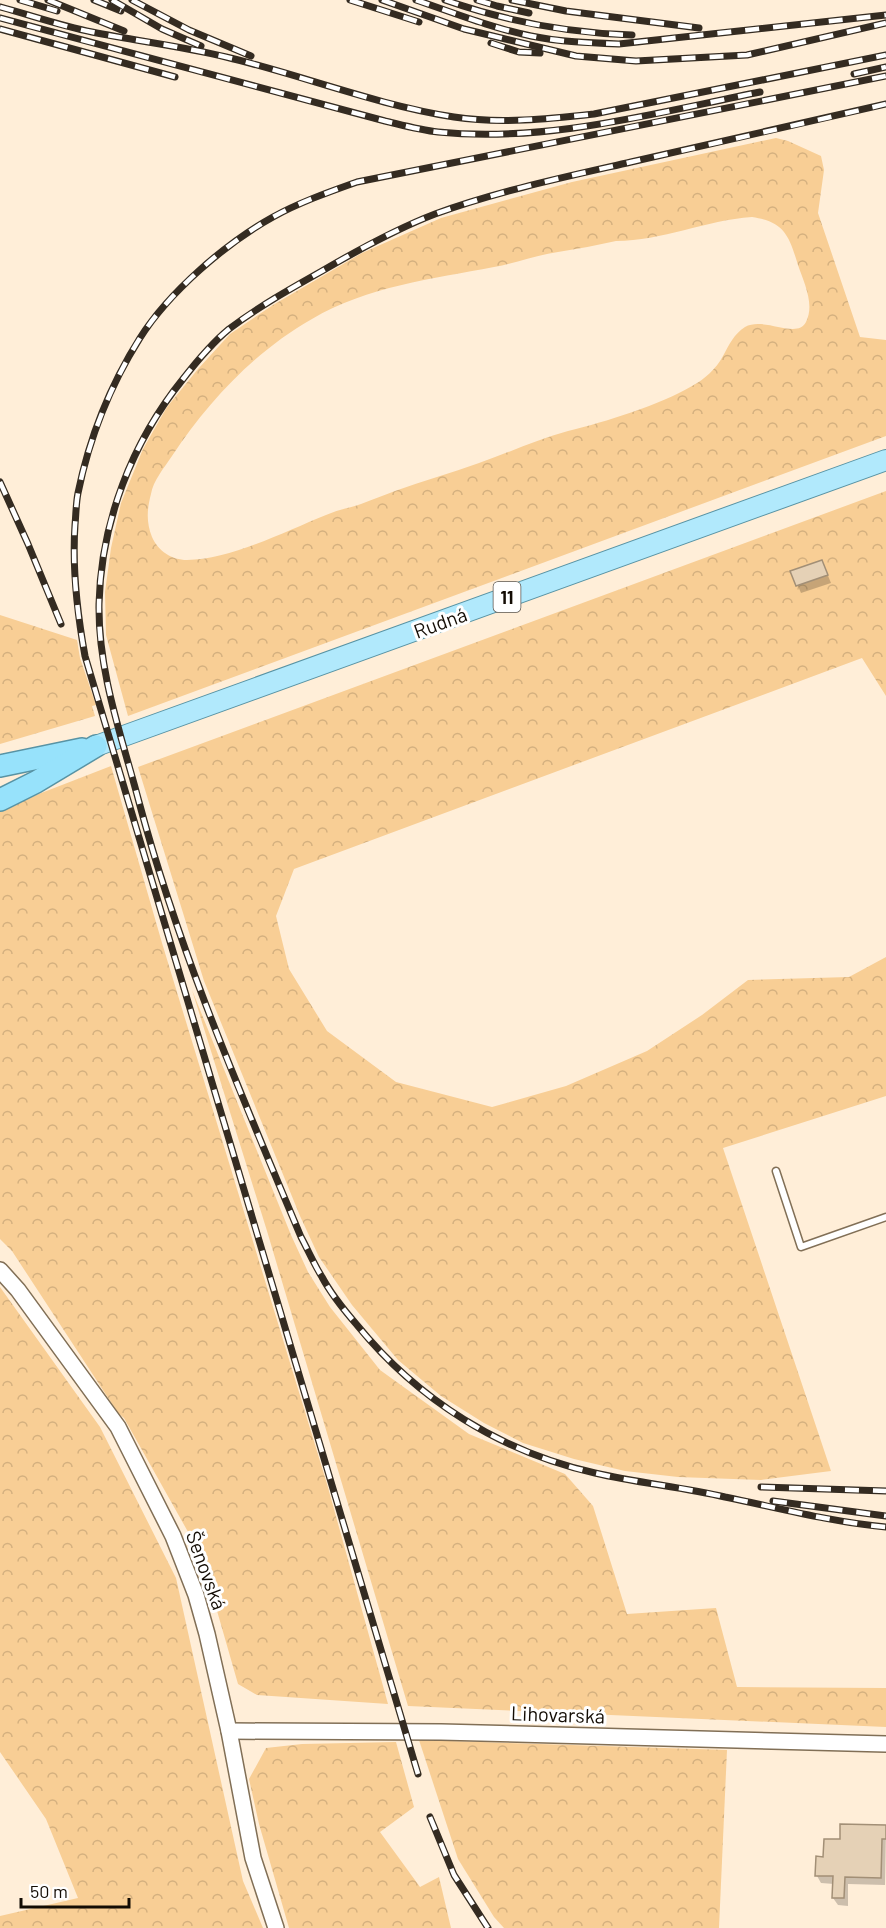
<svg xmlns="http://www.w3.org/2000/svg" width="886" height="1928" font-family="Barlow,sans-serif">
	<defs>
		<pattern id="forest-crowns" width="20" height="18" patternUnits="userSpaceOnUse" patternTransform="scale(1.5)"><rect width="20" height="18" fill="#f8ce95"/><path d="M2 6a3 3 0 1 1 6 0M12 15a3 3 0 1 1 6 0" fill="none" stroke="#d4b07f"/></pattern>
	</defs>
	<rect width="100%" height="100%" fill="#ffeed8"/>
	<g fill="url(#forest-crowns)" fill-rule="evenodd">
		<path d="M776,138L788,141L821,156L824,170L818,213L860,337L886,340V436L128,716L106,635L105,592L111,548L121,503L143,449L167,407L198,369L230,334L273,305L362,253L441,218L572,182ZM752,217C785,222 789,236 798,265C804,283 815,304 806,322C797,340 764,316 745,327C734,334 729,345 723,356C716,369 705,379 692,386C660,405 605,422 568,431C538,439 508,453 479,463C451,473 423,481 395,491C384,495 372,500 361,504C349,508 337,510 326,515C286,531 230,560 187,560C172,560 158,551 152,537C146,522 147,509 151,494C153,481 164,468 172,456C208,402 254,352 312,319C368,286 432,279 494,267C516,263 537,255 558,252C578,249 597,245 616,241C662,241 706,220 752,217Z"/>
		<path d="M886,491V696L862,658L294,869L276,916L289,969L327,1031L396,1082L492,1107L566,1086L647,1051L702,1015L748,980L849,977L886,957V1096L723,1148L831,1471L761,1480L678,1477L625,1471L574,1459L523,1443L484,1423L441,1396L398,1360L352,1305L319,1257L300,1216L204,981L138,767Z"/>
		<path d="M0,615L77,640L80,658L96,705L92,706L95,716L0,744Z"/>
		<path d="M111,766L162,943L327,1484L388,1704L257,1695L238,1684L201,1555L124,1418L118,1413L12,1251L0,1239V809Z"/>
		<path d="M192,990L291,1235L308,1272L330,1307L380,1370L469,1434L565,1474L593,1506L627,1614L716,1608L737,1687L886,1688V1727L408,1706L267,1231Z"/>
		<path d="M0,1287L100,1427L176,1578L243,1881L263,1928H0V1916L78,1898L46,1819L0,1752Z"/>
		<path d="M419,1740L727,1750L719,1928H504L494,1917L458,1859Z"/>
		<path d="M396,1742L414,1807L380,1832L420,1887L439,1877L451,1928H289L259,1824L249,1779L266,1748L302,1744Z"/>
	</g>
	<g fill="#0003">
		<path d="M822,561L831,583L801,593L792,572Z"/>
		<path d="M886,1827L885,1885L848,1884V1906L838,1905L833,1898L834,1884L821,1883L817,1876L825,1858L841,1841Z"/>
	</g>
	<g fill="#e5d1b6" stroke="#a28f76" stroke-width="1.5">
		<path d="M822,560L828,575L796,586L790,571Z"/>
		<path d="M840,1824L886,1825V1839H882L881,1878L845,1877L844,1898H832L833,1876H815L816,1856L823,1857L824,1839H840Z"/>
	</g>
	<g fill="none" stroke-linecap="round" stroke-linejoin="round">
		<g stroke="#816f56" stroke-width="9">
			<path id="service" d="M776,1171L801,1247L886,1217"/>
		</g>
		<g stroke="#816f56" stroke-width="18">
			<g id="tertiary">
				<path d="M0,1270L18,1290L118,1427L173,1536L196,1595L207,1634L229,1731L253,1858L276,1928"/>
				<path d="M229,1731L441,1732L886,1744"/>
			</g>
		</g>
		<g stroke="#5893a4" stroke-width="22">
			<path id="primary" d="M96,746L886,460"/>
		</g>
		<g stroke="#5893a4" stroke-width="24">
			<g id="trunk">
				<path d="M0,766L82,749"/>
				<path d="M0,800L36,782L96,746"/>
			</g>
		</g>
		<use href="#service" stroke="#fff" stroke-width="6"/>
		<use href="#tertiary" stroke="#fff" stroke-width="15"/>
		<use href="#primary" stroke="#b1e9fc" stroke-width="20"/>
		<use href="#trunk" stroke="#97e2fb" stroke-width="21"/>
		<g stroke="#342b21" stroke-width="7">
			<g id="rail">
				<path d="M20,0L57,11"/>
				<path d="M48,0L124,31"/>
				<path d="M94,0L121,11"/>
				<path d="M112,0L162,29L201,46"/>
				<path d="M132,0L189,30L251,56"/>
				<path d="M350,0L419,22"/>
				<path d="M382,0L464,29L576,56L636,61L747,55L886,23"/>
				<path d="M416,0C454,13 492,28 531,36C560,42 590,43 619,44L886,15"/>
				<path d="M445,0C505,21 568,33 632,35"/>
				<path d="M477,0L497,6L529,13"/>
				<path d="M512,0L566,11L699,28"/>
				<path d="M0,7C30,15 61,26 92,32C136,41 181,46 226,57C302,75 376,105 454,117C500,124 548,119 594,114L886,55"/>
				<path d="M0,18L385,121C402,125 420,130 438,132C547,143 654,113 760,92"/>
				<path d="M0,29L175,77"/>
				<path d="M491,43L519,52L540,53"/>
				<path d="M854,74L886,67"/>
				<path d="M886,104C801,124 716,143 631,162C565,177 498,191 435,214C396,229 358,250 322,271C290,289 258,307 229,329C212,343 197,361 183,379C132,442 101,522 99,604C98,673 122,737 139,802C179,952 241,1094 301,1237C308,1250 314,1264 322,1277C331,1294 344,1310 357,1325C418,1400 501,1452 595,1473C638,1483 682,1487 725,1497C779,1508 831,1522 886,1527"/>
				<path d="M0,482L28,544L61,624"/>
				<path d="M761,1487L886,1491"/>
				<path d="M773,1501L886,1516"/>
				<path d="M418,1774L85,656C77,612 72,569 75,525C76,514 76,503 78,493C89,439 111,384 140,338C169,292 226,243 273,217C300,202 329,192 357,182L886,76"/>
				<path d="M430,1817L454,1875L488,1928"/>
			</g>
		</g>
		<use href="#rail" stroke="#fff" stroke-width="4.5" stroke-dasharray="14" stroke-linecap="butt"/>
	</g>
	<g text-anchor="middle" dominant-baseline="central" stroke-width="6" stroke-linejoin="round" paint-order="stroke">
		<rect fill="#fff" stroke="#5a554f" stroke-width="1.5" x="493.5" y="582" width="27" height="30" rx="4.5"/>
		<g font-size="18" font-weight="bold" fill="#130c04">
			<text x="507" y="597">11</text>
		</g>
		<g font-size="20" fill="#130c04" stroke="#fff">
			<text transform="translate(440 622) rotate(-20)">Rudná</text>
			<text transform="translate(207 1570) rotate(70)">Šenovská</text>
			<text transform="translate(558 1714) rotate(2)">Lihovarská</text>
		</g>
	</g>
	<path d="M21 1898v9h108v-9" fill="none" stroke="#130c04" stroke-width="3"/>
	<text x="30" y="1898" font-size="18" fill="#130c04" stroke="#ffffff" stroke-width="4.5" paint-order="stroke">50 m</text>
</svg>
